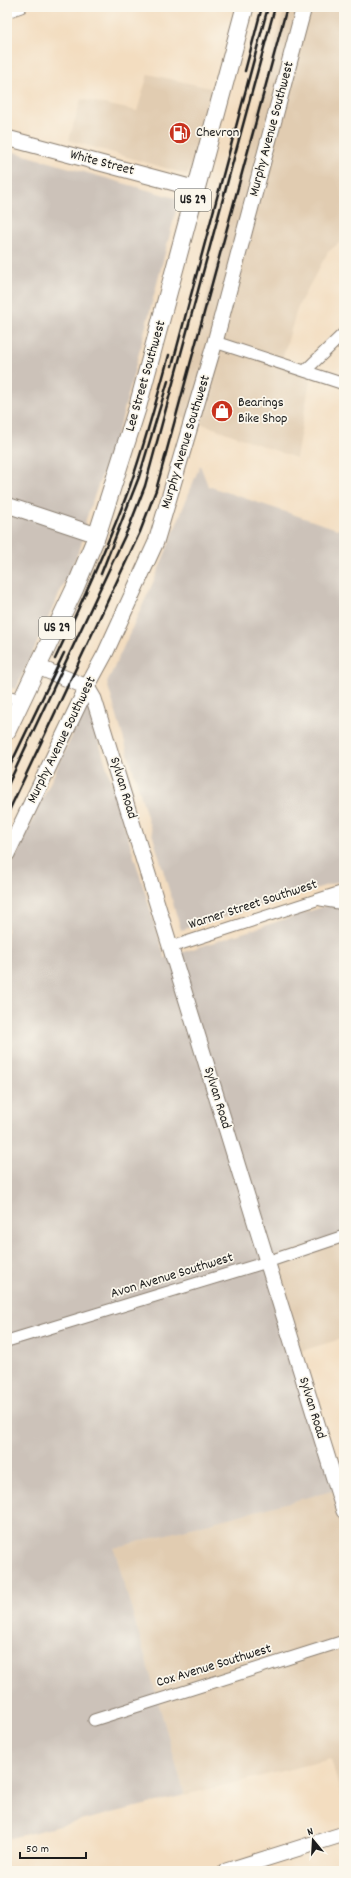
<svg xmlns="http://www.w3.org/2000/svg" width="351" height="1878" font-family="Dekko,sans-serif">
	<rect width="100%" height="100%" fill="#fbf7ec"/>
	<filter id="ink" filterUnits="userSpaceOnUse"><feTurbulence type="fractalNoise" baseFrequency=".025" numOctaves="2"/><feDisplacementMap in="SourceGraphic" scale="8" xChannelSelector="R" yChannelSelector="G"/><feConvolveMatrix kernelMatrix="1 2 1 2 8 2 1 2 1" color-interpolation-filters="sRGB"/></filter>
	<filter id="wash" filterUnits="userSpaceOnUse"><feTurbulence type="fractalNoise" baseFrequency=".012" numOctaves="4" result="noise"/><feDisplacementMap in="SourceGraphic" scale="16" xChannelSelector="R" yChannelSelector="G"/><feGaussianBlur stdDeviation="0.9" result="paint"/><feColorMatrix in="noise" values="0 0 0 0 0 0 0 0 0 0 0 0 0 0 0 0 0 1.4 0 .05"/><feComposite in="paint" operator="in"/></filter>
	<g filter="url(#wash)">
		<rect width="100%" height="100%" fill="#f3ddc0"/>
		<g fill="#e1ccb1">
			<path d="M285,7H344V239L328,252L298,306L283,357L310,381L296,458L175,414Z"/>
			<path d="M148,74L215,89L194,168L186,174L69,140L81,99L137,111Z"/>
			<path d="M344,1235V1338L295,1353L265,1259Z"/>
			<path d="M340,1489L344,1500V1805L331,1759L185,1795L114,1548Z"/>
		</g>
		<g fill="#ccc2b9">
			<path d="M7,150L179,199L121,422L86,519L81,546L16,689L7,687Z"/>
			<path d="M200,465L208,486L337,529L344,528V880L181,930L107,683L159,569Z"/>
			<path d="M85,708L89,709L165,958L344,900V1235L265,1259L340,1489L114,1548L185,1795L7,1839V875Z"/>
		</g>
	</g>
	<g filter="url(#ink)">
		<g fill="none" stroke-linecap="round" stroke-linejoin="round">
			<g stroke="#887c6e" stroke-width="13">
				<g id="street">
					<path d="M7,12L21,7"/>
					<path d="M215,342L344,384"/>
					<path d="M305,371L344,333"/>
					<path d="M7,696L22,700"/>
					<path d="M321,900L344,904"/>
					<path d="M171,947L344,891"/>
					<path d="M7,1341L267,1262L344,1236"/>
					<path d="M94,1720L344,1641"/>
				</g>
			</g>
			<g stroke="#887c6e" stroke-width="17">
				<g id="secondary">
					<path d="M7,138L197,189"/>
					<path d="M7,505L97,535"/>
					<path d="M38,667L87,687L94,699L344,1511"/>
					<path d="M7,854L87,687L105,654L156,542L215,342L304,7"/>
					<path d="M226,1871L344,1834"/>
				</g>
			</g>
			<g stroke="#887c6e" stroke-width="19">
				<path id="primary" d="M7,731L75,588L97,535L137,409L245,7"/>
			</g>
			<use href="#street" stroke="#fff" stroke-width="11"/>
			<use href="#secondary" stroke="#fff" stroke-width="15"/>
			<use href="#primary" stroke="#fff" stroke-width="17"/>
			<g stroke="#1c1c1c" stroke-width="2.5">
				<path d="M245,71L262,7"/>
				<path d="M172,366L268,7"/>
				<path d="M101,574L139,477L168,381"/>
				<path d="M55,659C82,602 108,546 130,486C145,443 157,399 169,355"/>
				<path d="M7,772L64,653"/>
				<path d="M7,787L129,527L145,486L275,7"/>
				<path d="M7,815L140,532L156,490L287,7"/>
			</g>
		</g>
	</g>
	<defs>
		<g id="fuel-disc" transform="scale(1.15)"><circle r="9.5" fill="#c8321e" stroke="#fbf7ec"/><path d="M-5.5-6h7V0h2V4h1.3V-2.5L3-4.5l.8-.8L6-3V5H2.5V1h-1V6h-7ZM-4.2-4.7v3.2H.2V-4.7Z" fill="#fff"/></g>
		<g id="shop-disc" transform="scale(1.15)"><circle r="9.5" fill="#c8321e" stroke="#fbf7ec"/><path d="M-5-2.5h2.3a2.7 3.5 0 0 1 5.4 0H5L5.5 6h-11ZM-1.5-2.5h3a1.5 2.3 0 0 0-3 0Z" fill="#fff"/></g>
	</defs>
	<g fill-rule="evenodd">
		<use href="#fuel-disc" x="180" y="133"/>
		<use href="#shop-disc" x="222" y="411"/>
	</g>
	<g text-anchor="middle" dominant-baseline="central" stroke-width="3.5" stroke-linejoin="round" paint-order="stroke">
		<g fill="#fbf7ec" stroke="#5f5e5a" stroke-width="1">
			<rect x="175" y="189" width="36" height="22" rx="3"/>
			<rect x="39" y="617" width="36" height="22" rx="3"/>
		</g>
		<g font-size="13" font-weight="bold" fill="#1c1c1c">
			<text x="193" y="200">US 29</text>
			<text x="57" y="628">US 29</text>
		</g>
		<g font-size="14" fill="#1c1c1c" stroke="#fbf7ec">
			<text transform="translate(272 129) rotate(-75)">Murphy Avenue Southwest</text>
			<text transform="translate(102 163) rotate(15)">White Street</text>
			<text transform="translate(146 376) rotate(-74)">Lee Street Southwest</text>
			<text transform="translate(186 442) rotate(-73)">Murphy Avenue Southwest</text>
			<text transform="translate(62 740) rotate(-64)">Murphy Avenue Southwest</text>
			<text transform="translate(123 788) rotate(73)">Sylvan Road</text>
			<text transform="translate(253 905) rotate(-18)">Warner Street Southwest</text>
			<text transform="translate(217 1098) rotate(73)">Sylvan Road</text>
			<text transform="translate(172 1276) rotate(-17)">Avon Avenue Southwest</text>
			<text transform="translate(312 1408) rotate(73)">Sylvan Road</text>
			<text transform="translate(214 1666) rotate(-17)">Cox Avenue Southwest</text>
		</g>
		<g font-size="14" fill="#1c1c1c" stroke="#fbf7ec" text-anchor="start">
			<text x="196" y="133">Chevron</text>
			<text x="238" y="403">Bearings<tspan x="238" dy="16">Bike Shop</tspan></text>
		</g>
	</g>
	<rect width="351" height="1878" fill="none" stroke="#fbf7ec" stroke-width="24"/>
	<g transform="translate(313 1840) rotate(342)" stroke="#fbf7ec" stroke-width="3" paint-order="stroke">
	<path d="M0-3L7 15L0 10L-7 15Z" fill="#1c1c1c"/>
	<text y="-6" font-size="11" font-weight="bold" text-anchor="middle" fill="#1c1c1c">N</text>
	</g>
	<path d="M20 1852v6h66v-6" fill="none" stroke="#1c1c1c" stroke-width="2"/>
	<text x="26" y="1852" font-size="12" fill="#1c1c1c" stroke="#fbf7ec" stroke-width="3" paint-order="stroke">50 m</text>
</svg>
